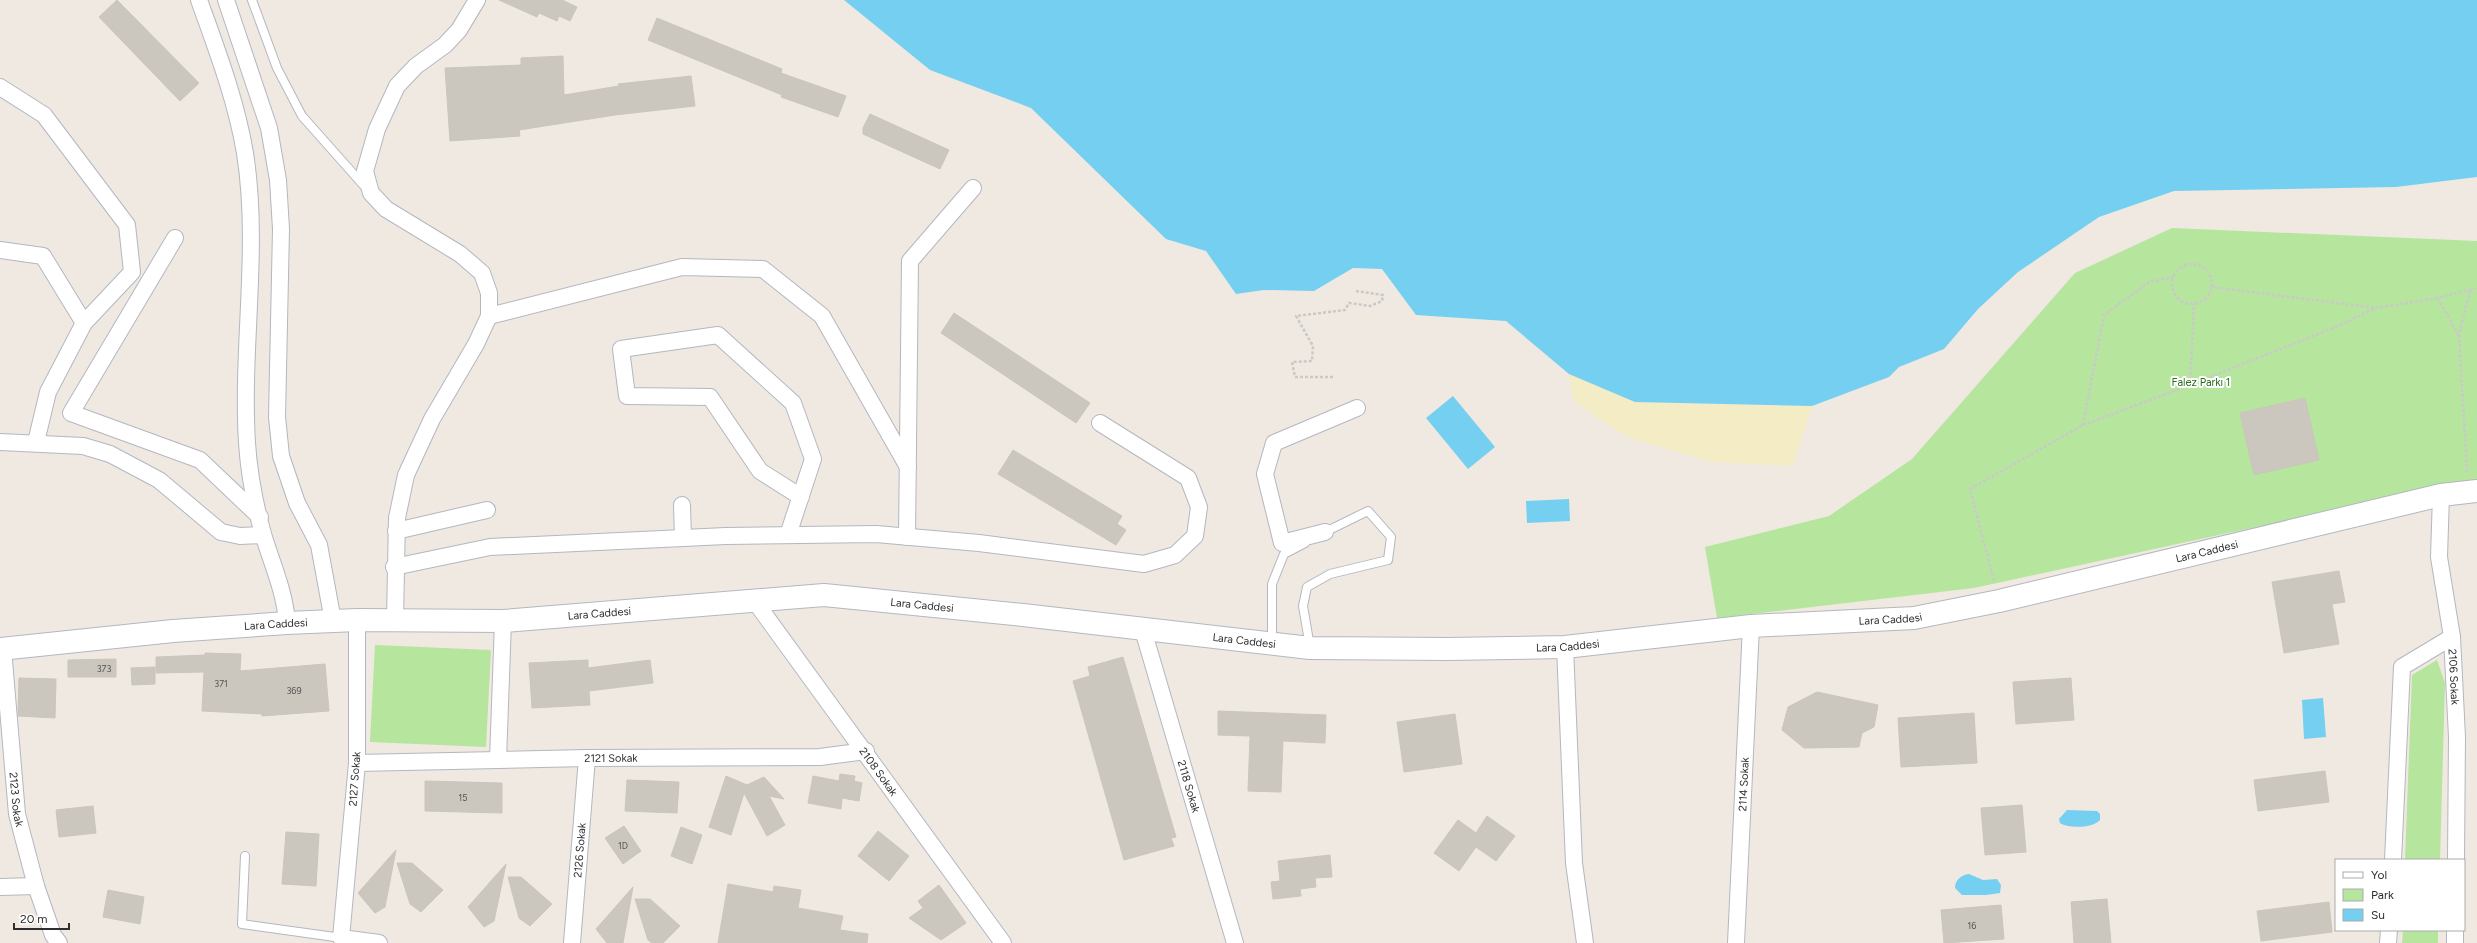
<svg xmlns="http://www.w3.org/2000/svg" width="2477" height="943" font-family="Figtree,sans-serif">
	<rect width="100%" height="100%" fill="#efe9e1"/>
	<g fill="#b6e59e">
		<path d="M2172,228L2477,241V479L1974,588L1717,618L1705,547L1829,516L1912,459L2075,273Z"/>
		<path d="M375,645L491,650L486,747L370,742Z"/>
		<path d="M2437,660L2445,683L2440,860H2405L2412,675Z"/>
		<path d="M2403,930H2438V943H2402Z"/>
	</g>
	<path fill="#f3ecc5" d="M1569,374L1635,402L1812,406L1793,466L1713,462L1673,451L1632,439L1603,422L1573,400Z"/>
	<g fill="#75cff0">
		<path d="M844,0H2477V177L2396,187L2174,191L2099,217L2018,272L1978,309L1944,349L1899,367L1889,377L1812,406L1635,402L1569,374L1506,321L1416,315L1382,269L1353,268L1314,291L1264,290L1236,294L1206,251L1166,239L1031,108L930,70Z"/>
		<path d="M1453,396L1495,447L1468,469L1426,418Z"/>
		<path d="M1569,499L1570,521L1527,523L1526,501Z"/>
		<path d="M2323,698L2326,737L2304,739L2302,700Z"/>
		<path d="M2067,810L2097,811L2100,814V820C2093,828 2069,829 2060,823L2059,819Z"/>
		<path d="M1969,874L1983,880L1997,879L2001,885L2000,893L1986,895H1962L1955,888C1955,880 1961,875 1969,874Z"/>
	</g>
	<g fill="#cbc7bf" stroke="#cbc5ba">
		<path d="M117,0L199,83L180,101L99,17Z"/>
		<path d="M499,0H562L577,7L570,21L559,16L557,21L539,13L537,17Z"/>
		<path d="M657,18L782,69L781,73L846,96L838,117L781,97L782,95L648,40Z"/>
		<path d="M563,56L564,95L619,86L618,84L691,76L695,106L615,115L519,130L520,136L450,141L445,68L521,65V58Z"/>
		<path d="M870,114L949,150L940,169L863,134V128Z"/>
		<path d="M954,313L1090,403L1076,423L941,333Z"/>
		<path d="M2305,398L2319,460L2254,475L2240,413Z"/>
		<path d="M1013,450L1122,516L1117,524L1126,530L1116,545L998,474Z"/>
		<path d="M2339,571L2345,602L2332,604L2339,644L2284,653L2272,582Z"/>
		<path d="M205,653L241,654L240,671L325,664L329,711L262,716V714L202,711L204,672L156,673V657L205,655Z"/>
		<path d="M1123,657L1176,837L1171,838L1174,846L1124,860L1073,681L1090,676L1088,667Z"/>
		<path d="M116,659V677H68V660Z"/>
		<path d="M588,660V668L650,660L653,683L589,691L590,705L532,708L529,663Z"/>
		<path d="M155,667V684L132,685L131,668Z"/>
		<path d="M19,678L56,679L55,718L18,716Z"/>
		<path d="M2071,678L2074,720L2016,724L2013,682Z"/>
		<path d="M1817,692L1878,705L1874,727L1862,733L1859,747L1804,748L1782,730L1788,707Z"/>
		<path d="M1218,711L1326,715L1325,743L1283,741L1281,792L1248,791L1250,736L1218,735Z"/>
		<path d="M1974,713L1977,763L1901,767L1898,718Z"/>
		<path d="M1455,714L1462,764L1404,772L1397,722Z"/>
		<path d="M2325,771L2329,802L2258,811L2254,780Z"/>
		<path d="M840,774L855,776L854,781L862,783L859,801L842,798L841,809L808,803L813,776L839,781Z"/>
		<path d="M726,776L747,785L764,777L784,799L769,796L785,825L767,836L744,793L731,835L709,827Z"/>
		<path d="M627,780L679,782L677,813L625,811Z"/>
		<path d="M425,781L502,783V813L425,811Z"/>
		<path d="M2022,805L2026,852L1985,855L1981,808Z"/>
		<path d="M93,806L96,833L59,837L56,810Z"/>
		<path d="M1487,816L1515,836L1496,861L1476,847L1459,871L1434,853L1458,820L1476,833Z"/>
		<path d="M624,826L641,851L623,864L605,838Z"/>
		<path d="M681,827L702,835L692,864L671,856Z"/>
		<path d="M878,831L909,856L889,881L858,856Z"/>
		<path d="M286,832L319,834L316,886L282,884Z"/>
		<path d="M396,850L385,907L375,913L358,893Z"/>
		<path d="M1330,855L1332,877L1315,878L1316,887L1300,889L1301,896L1273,899L1271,882L1280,881L1278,861Z"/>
		<path d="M397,863H412L443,890L421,912L410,904Z"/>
		<path d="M506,864L494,921L484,927L468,907Z"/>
		<path d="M508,877H521L552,904L530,926L519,918Z"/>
		<path d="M728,884L773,892L774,886L801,890L798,908L843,916L840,930L868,934L867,943H718Z"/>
		<path d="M939,885L966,923L941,940L909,918L923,908L918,901Z"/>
		<path d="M633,887L623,943H607L596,929Z"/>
		<path d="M108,890L144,897L140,924L103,917Z"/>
		<path d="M635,899H650L680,926L663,943H652L648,940Z"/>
		<path d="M2107,899L2111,943H2074L2071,902Z"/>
		<path d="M2329,902L2332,932L2261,941L2257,911Z"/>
		<path d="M2001,905L2004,939L1944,943L1941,910Z"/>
	</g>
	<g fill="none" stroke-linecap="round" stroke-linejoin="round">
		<g stroke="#b4b7c1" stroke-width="10">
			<g id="lane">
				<path d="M252,0L277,68L302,116L366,188"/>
				<path d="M1272,642V584L1284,554L1305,543"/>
				<path d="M1310,647L1303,606L1307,587L1330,574L1388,560L1391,537L1368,511L1323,533"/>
				<path d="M245,856L242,924L342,938"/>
			</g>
		</g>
		<g stroke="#b4b7c1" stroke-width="18">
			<g id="street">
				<path d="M199,0C217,50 236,100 245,153C260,249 241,346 247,443C249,473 255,505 263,534C272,564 285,592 287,623"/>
				<path d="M226,0L269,128L278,180L281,229L277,417L281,456L297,503L319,545L333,621"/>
				<path d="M0,87L44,115L127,225L132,272L84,323L48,392L36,442"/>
				<path d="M175,238L71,413L200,460L260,517"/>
				<path d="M0,250L43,256L84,323"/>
				<path d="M489,316L682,267L763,269L822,316L908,467"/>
				<path d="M0,442L83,446L110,454L159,480L221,532L240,536L263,535"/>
				<path id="s1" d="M2441,495L2439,557L2452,637L2457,737L2456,860"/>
				<path d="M682,505L683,538"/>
				<path d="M396,531L487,510"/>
				<path d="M1325,532L1282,543L1265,474L1274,443L1357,408"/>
				<path d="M788,535L813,459L793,403L718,335L621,349L627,396L710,397L760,471L801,497"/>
				<path d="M907,537L910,261L973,188"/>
				<path d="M394,567L490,547L726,536L876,534L979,543L1144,564L1175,555L1195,536L1199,507L1188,478L1100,423"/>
				<path id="s2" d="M754,600L1003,943"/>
				<path d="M357,620V763L341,938L379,943"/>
				<path d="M395,620L397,518L406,475L432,419L476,344L489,316V293L482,273L460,254L386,209L371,193L365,171L377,129L397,86L416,66L445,45L459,30L477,0"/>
				<path id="s3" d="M1143,630L1235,943"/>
				<path d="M1565,647L1574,863L1585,943"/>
				<path id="s4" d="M3,649L17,814L36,886L53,935L59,943"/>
				<path d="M498,760L503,621"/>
				<path id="s5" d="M357,763L587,758L820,757L866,751"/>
				<path d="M2393,860L2402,667L2452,637"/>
				<path d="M0,887L36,886"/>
				<path d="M2455,930V943"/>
				<path id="s6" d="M572,943L587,758"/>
				<path id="s7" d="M1736,943L1751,626"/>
				<path d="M2388,943L2389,930"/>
			</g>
		</g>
		<g stroke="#b4b7c1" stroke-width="24">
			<g id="secondary">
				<path id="s8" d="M0,649L173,631L287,623L357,620L503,621L824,595L1023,615L1310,648L1448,649L1565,647L1751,626L1914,618L1999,601L2441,495L2477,491"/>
			</g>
		</g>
		<g stroke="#c9c9c9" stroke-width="2.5" stroke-dasharray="3 2" stroke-linecap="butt">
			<circle cx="2192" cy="284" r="20"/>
			<path d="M2212,287L2376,308"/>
			<path d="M2438,298L2458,335"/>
			<path d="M1333,377H1295L1292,362L1312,361L1313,346L1296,316L1345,310L1349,303L1370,306L1382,301L1383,295L1356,291"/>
			<path d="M2190,385L2194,304"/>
			<path d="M2083,425L2104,315L2149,282L2173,277"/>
			<path d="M2467,472L2459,335L2470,290"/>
			<path d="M1994,581L1970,489L2083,425L2190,385L2338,326L2376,308L2438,298L2477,288"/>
		</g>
		<use href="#lane" stroke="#fff" stroke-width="8"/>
		<use href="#street" stroke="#fff" stroke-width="16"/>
		<use href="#secondary" stroke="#fff" stroke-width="22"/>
	</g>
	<g text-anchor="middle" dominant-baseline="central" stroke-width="4" stroke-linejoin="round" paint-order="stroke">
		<g font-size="9" fill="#555452">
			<text x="104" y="668">373</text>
			<text x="221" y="683">371</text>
			<text x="294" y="690">369</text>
			<text x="463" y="797">15</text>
			<text x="623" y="845">1D</text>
			<text x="1972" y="925">16</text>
		</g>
		<g font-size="11" fill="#2c6e1b" stroke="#fff">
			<text x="2201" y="382">Falez Parkı 1</text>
		</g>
		<g font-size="11" fill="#2e2e2e" stroke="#fff">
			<text stroke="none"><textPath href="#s8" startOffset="2221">Lara Caddesi</textPath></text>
			<text stroke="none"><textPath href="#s8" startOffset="925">Lara Caddesi</textPath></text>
			<text stroke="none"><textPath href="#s8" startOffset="601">Lara Caddesi</textPath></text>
			<text stroke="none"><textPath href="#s8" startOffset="1897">Lara Caddesi</textPath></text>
			<text stroke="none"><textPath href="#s8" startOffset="277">Lara Caddesi</textPath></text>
			<text stroke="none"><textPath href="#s8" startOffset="1249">Lara Caddesi</textPath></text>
			<text stroke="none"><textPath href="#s8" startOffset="1573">Lara Caddesi</textPath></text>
			<text stroke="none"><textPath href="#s1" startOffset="183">2106 Sokak</textPath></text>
			<text stroke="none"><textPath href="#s5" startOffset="254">2121 Sokak</textPath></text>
			<text stroke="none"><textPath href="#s2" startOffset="212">2108 Sokak</textPath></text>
			<text transform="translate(355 779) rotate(-86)">2127 Sokak</text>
			<text stroke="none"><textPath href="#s7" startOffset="159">2114 Sokak</textPath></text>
			<text stroke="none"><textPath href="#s3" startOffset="163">2118 Sokak</textPath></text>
			<text stroke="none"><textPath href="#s4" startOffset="151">2123 Sokak</textPath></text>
			<text stroke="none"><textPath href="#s6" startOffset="93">2126 Sokak</textPath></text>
		</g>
	</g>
	<rect x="2335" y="859" width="130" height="72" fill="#ffffff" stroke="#ababab"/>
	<rect x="2343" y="872" width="20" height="6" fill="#ffffff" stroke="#ababab"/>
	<text x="2371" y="879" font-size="12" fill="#2e2e2e">Yol</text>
	<rect x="2343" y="889" width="20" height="12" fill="#b6e59e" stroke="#ababab"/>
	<text x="2371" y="899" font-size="12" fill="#2e2e2e">Park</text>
	<rect x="2343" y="909" width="20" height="12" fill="#75cff0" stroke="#ababab"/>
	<text x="2371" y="919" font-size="12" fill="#2e2e2e">Su</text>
	<path d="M14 923v6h55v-6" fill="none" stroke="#2e2e2e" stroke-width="2"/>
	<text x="20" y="923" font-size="12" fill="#2e2e2e" stroke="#ffffff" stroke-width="3" paint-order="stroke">20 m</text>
</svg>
